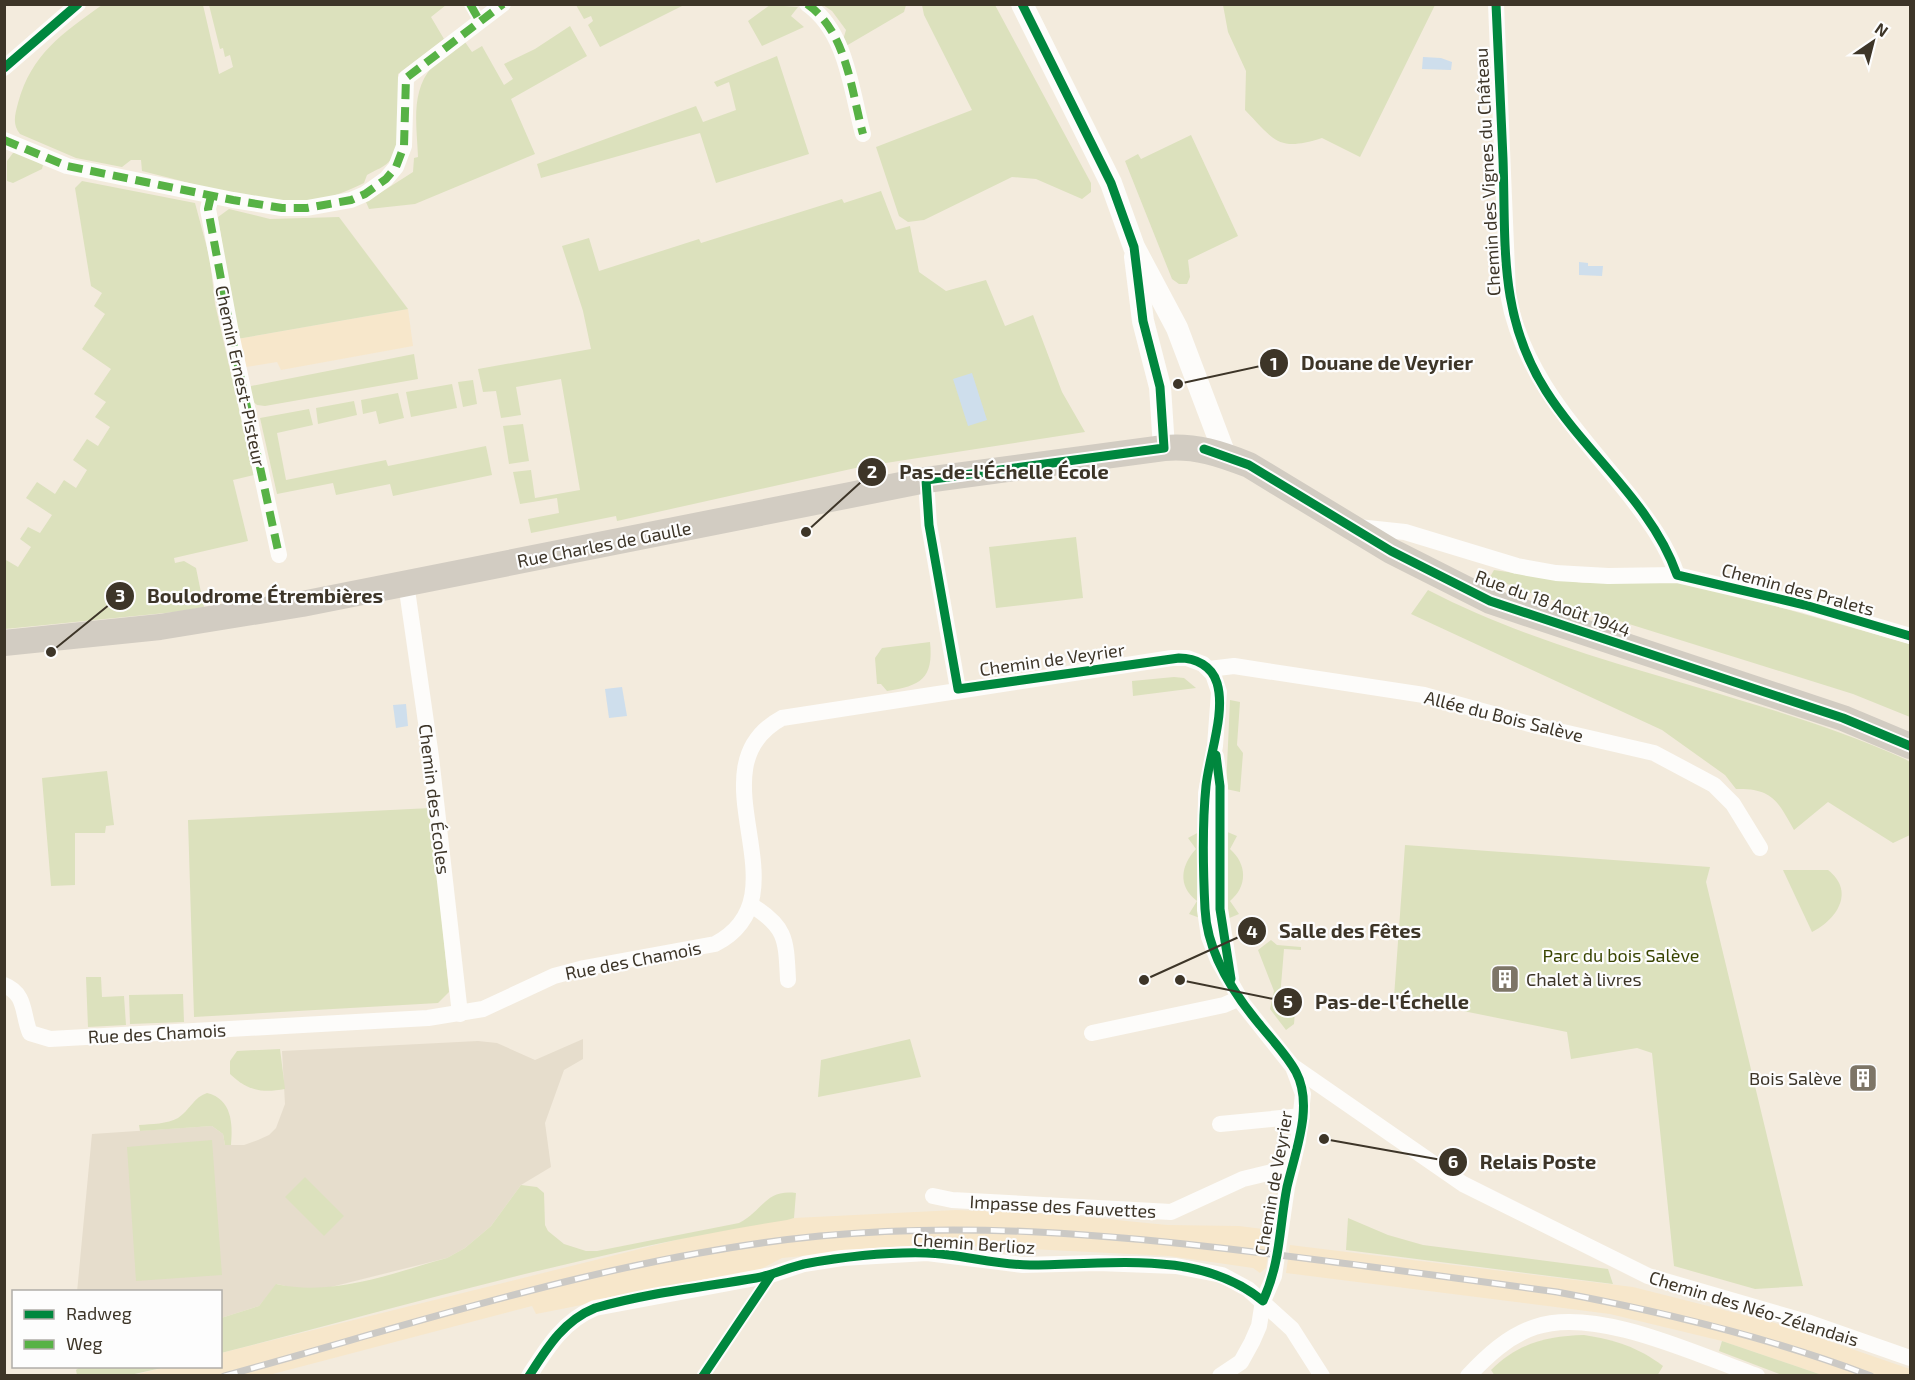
<svg xmlns="http://www.w3.org/2000/svg" width="1915" height="1380" font-family="'Exo 2',sans-serif">
	<rect width="100%" height="100%" fill="#f3ebdd"/>
	<g fill="#f7e7cb">
		<path d="M408,309L413,346L281,370L277,362L246,367L237,339Z"/>
		<path d="M956,1210L1056,1214L1167,1225L1239,1226L1263,1229V1225L1272,1226L1266,1268L1260,1273L1253,1268L1169,1256L931,1244L782,1258L759,1270L536,1314L532,1306L269,1375L130,1376L166,1367L220,1366L221,1353L704,1233L794,1218Z"/>
		<path d="M1290,1245L1633,1287L1779,1324L1910,1369V1375H1822L1722,1341L1610,1314L1286,1273Z"/>
	</g>
	<path fill="#e6ddcc" d="M583,1039V1059L564,1070L545,1123L551,1167L521,1185L491,1226L465,1248L447,1258L327,1288H294L277,1284L259,1306L221,1318L220,1292H77L92,1134L212,1126L223,1134L225,1145H244L258,1140L269,1135L276,1128L285,1104L282,1051L478,1041L497,1043L535,1060Z"/>
	<g fill="#dce1bd">
		<path d="M102,5H203L219,74L233,67L230,55L225,57L223,48L220,49L209,5H446L431,17L444,39L398,74C398,95 403,142 391,159C386,167 375,170 367,175L364,183C345,192 319,203 298,203C246,201 192,183 142,171L141,160H131L122,167L76,158L20,134C12,124 15,115 18,103C32,53 62,34 102,5Z"/>
		<path d="M576,5L684,4V5L600,47L588,25L593,21L591,16L584,19Z"/>
		<path d="M770,5L798,7L791,16L804,27L762,46L748,21Z"/>
		<path d="M823,5H906L904,12L846,46L843,40L846,30L832,11Z"/>
		<path d="M922,5H995L1091,183V192L1082,199L1036,179L1012,177L924,220L908,222L899,216L876,147L972,110L924,15Z"/>
		<path d="M1223,5V4L1435,5L1360,157L1322,138C1278,152 1275,141 1245,110L1246,71L1228,32Z"/>
		<path d="M570,26L587,56L511,99L535,154L415,204L369,209L366,202L413,172L414,158L418,157C417,127 410,92 432,67C441,58 455,51 465,42L472,52L482,46L504,85L513,79L504,64L535,49Z"/>
		<path d="M777,56L809,154L716,183L700,133L541,178L537,164L696,106L703,122L736,110L729,82L717,87L714,82Z"/>
		<path d="M1191,135L1238,236L1188,260L1190,277L1187,284H1179L1172,279L1125,161L1138,154L1141,159Z"/>
		<path d="M13,153H20L43,165L42,169L13,183L7,181V161Z"/>
		<path d="M82,181L195,203L210,259L215,304L254,475L233,480L248,541L174,558L175,563L184,561L196,568L204,607L175,612L5,629V562L6,560L18,567L31,547L20,539L28,527L40,533L52,515L26,498L37,482L55,494L64,480L76,488L87,470L73,460L87,439L98,446L110,427L95,417L106,402L94,394L111,369L82,349L105,314L94,306L102,293L91,286L75,188Z"/>
		<path d="M881,191L896,230L910,226L919,272L946,291L986,280L1005,326L1033,315L1062,392L1085,432L860,467L617,521L616,516L531,533L528,519L559,513L557,498L520,504L513,472L531,470L535,498L580,490L561,379L516,387L521,415L501,418L496,391L483,392L478,369L591,349L583,311L562,246L589,238L599,271L699,239L701,243L842,199L844,203Z"/>
		<path d="M229,209L270,219L339,217L408,309L237,339L218,217Z"/>
		<path d="M414,354L418,379L265,406L257,405L249,398L251,386Z"/>
		<path d="M473,380L477,404L463,407L458,382Z"/>
		<path d="M452,384L457,408L411,417L406,392Z"/>
		<path d="M398,393L404,418L379,424L376,411L363,414L361,400Z"/>
		<path d="M354,401L357,415L318,424L316,408Z"/>
		<path d="M309,409L313,425L277,433L286,480L386,460L388,466L486,446L492,475L393,496L390,484L336,495L333,483L277,494L260,418Z"/>
		<path d="M523,424L529,461L509,464L503,426Z"/>
		<path d="M1076,537L1083,598L996,608L989,547Z"/>
		<path d="M1494,570L1583,583H1694L1910,644V717L1853,694L1530,593L1490,577Z"/>
		<path d="M1428,590C1578,668 1751,690 1905,759L1910,762V835L1893,843L1828,802L1794,830C1778,801 1772,788 1736,789L1725,775L1662,730L1411,614Z"/>
		<path d="M930,642C934,679 920,686 887,691L881,684H877L875,658L882,648Z"/>
		<path d="M1174,677L1184,678L1196,688L1133,696L1132,681Z"/>
		<path d="M1230,700L1240,702L1237,745L1243,753L1240,792L1226,789Z"/>
		<path d="M107,771L114,825L106,826L105,833H75V885L51,886L42,778Z"/>
		<path d="M431,808L449,992L438,1003L194,1017L188,820Z"/>
		<path d="M1225,831L1237,836L1230,849C1247,864 1248,886 1230,901L1239,914L1227,919Z"/>
		<path d="M1199,832L1200,918L1189,914L1197,901C1177,886 1181,865 1196,849L1188,838Z"/>
		<path d="M1405,845L1710,867L1706,882L1803,1286L1755,1289L1674,1266L1652,1053L1637,1048L1571,1059L1567,1032L1394,997Z"/>
		<path d="M1783,870H1828C1856,892 1836,920 1812,932Z"/>
		<path d="M1271,940L1277,945L1301,947V950L1284,949L1279,1010L1295,1012L1294,1024L1286,1030L1270,1009L1274,991L1258,950Z"/>
		<path d="M86,977H101L102,997L124,996L126,1025L88,1027Z"/>
		<path d="M183,994L184,1022L130,1024L129,995Z"/>
		<path d="M910,1039L921,1077L818,1097L821,1060Z"/>
		<path d="M280,1049L285,1089C262,1093 248,1091 230,1074V1061L237,1051Z"/>
		<path d="M207,1093C232,1099 233,1124 231,1145H225L223,1134L212,1126L140,1131L139,1125C152,1124 167,1124 178,1118C189,1111 194,1097 207,1093Z"/>
		<path d="M212,1140L222,1275L136,1281L127,1147Z"/>
		<path d="M305,1177L344,1216L324,1236L285,1197Z"/>
		<path d="M521,1185L537,1187L544,1193L545,1225L548,1231L564,1244L586,1251H597L739,1223C763,1211 765,1189 796,1193L794,1218L787,1220C595,1250 408,1305 221,1353V1318L259,1306L276,1284C334,1297 392,1273 447,1258L465,1248L491,1226Z"/>
		<path d="M1348,1218L1388,1235L1423,1245L1608,1269L1613,1284L1346,1250Z"/>
		<path d="M1584,1335C1615,1340 1638,1347 1663,1366L1657,1376H1495L1491,1370C1518,1343 1547,1336 1584,1335Z"/>
		<path d="M1722,1341L1822,1375H1782L1719,1351Z"/>
		<path d="M81,1366H166V1367L130,1375H77L76,1370Z"/>
	</g>
	<g fill="#cedeec">
		<path d="M1423,57L1441,58L1452,62L1451,70L1422,69Z"/>
		<path d="M1579,262L1588,263V266H1603L1602,276L1579,275Z"/>
		<path d="M972,373L987,420L968,426L953,379Z"/>
		<path d="M622,687L627,716L609,718L605,689Z"/>
		<path d="M406,704L408,726L396,728L393,705Z"/>
	</g>
	<g fill="none" stroke-linecap="round" stroke-linejoin="round">
		<path stroke="#fdfcfa" stroke-width="12" d="M470,4L479,20"/>
		<g stroke="#fdfcfa" stroke-width="16">
			<path d="M807,4C847,32 851,90 863,134"/>
			<path d="M1496,4L1508,294C1522,376 1580,433 1630,496C1649,521 1667,545 1677,575"/>
			<path d="M4,68L78,4"/>
			<path d="M4,140L67,166L233,200L282,208H307L351,200L365,194L386,179L396,167L404,146L406,78L503,4"/>
			<path d="M211,196L208,209L232,338L279,555"/>
			<path d="M926,480L929,525L958,689"/>
			<path d="M1358,527L1405,532L1517,566L1556,573L1608,576L1677,575L1805,605L1910,636"/>
			<path d="M406,583L431,757L460,1014"/>
			<path d="M1209,669L1234,666L1424,695L1537,726L1654,753L1714,785L1733,804L1760,848"/>
			<path d="M1216,756L1220,786V909L1231,978"/>
			<path d="M751,905C787,927 786,940 788,980"/>
			<path d="M4,985C27,994 22,1015 30,1033L50,1039L428,1018L483,1009L554,976L584,968L715,944C810,895 688,769 782,718L1172,658H1187L1203,664L1213,674L1219,692L1215,746L1206,793L1205,910L1209,937L1218,960L1243,1004L1293,1067L1303,1094L1298,1141L1287,1187L1274,1276L1263,1301L1259,1326L1252,1342L1241,1362L1220,1376"/>
			<path d="M1092,1033L1224,1005L1240,998"/>
			<path d="M1294,1067L1463,1184L1648,1276L1810,1323L1910,1358"/>
			<path d="M1220,1124L1302,1116"/>
			<path d="M933,1196L952,1200L1171,1212L1243,1179L1292,1167"/>
			<path d="M529,1376C547,1348 563,1321 595,1308L771,1275L804,1264L842,1258L927,1253L1023,1265L1098,1263L1176,1266L1222,1275L1248,1289L1292,1329L1322,1376"/>
			<path d="M1468,1376C1487,1356 1508,1336 1535,1327C1596,1306 1698,1355 1757,1376"/>
		</g>
		<g stroke="#fdfcfa" stroke-width="22">
			<path d="M1022,4L1111,183L1134,247L1177,328L1225,455"/>
			<path d="M1135,257L1143,321L1160,387L1164,448"/>
		</g>
		<path stroke="#d2ccc2" stroke-width="26" d="M4,643L160,627L302,604L926,480L1164,448C1195,445 1221,454 1249,465L1391,551L1490,601L1843,718L1910,746"/>
		<g stroke="#cbc9c5" stroke-width="7">
			<path id="rail" d="M224,1376C417,1323 621,1255 820,1236C965,1222 1109,1234 1254,1252C1355,1264 1456,1278 1557,1292C1664,1312 1769,1337 1871,1376"/>
		</g>
		<use href="#rail" stroke="#fdfdfd" stroke-width="4.5" stroke-dasharray="14" stroke-linecap="butt"/>
		<g stroke="#57b245" stroke-width="8" stroke-dasharray="15 8" stroke-linecap="butt">
			<path d="M470,4L479,20"/>
			<path d="M807,4C847,32 851,90 863,134"/>
			<path d="M4,140L67,166L233,200L282,208H307L351,200L365,194L386,179L396,167L404,146L406,78L503,4"/>
			<path d="M211,196L208,209L232,338L279,555"/>
		</g>
		<g stroke="#fdfdfd" stroke-width="13">
			<g id="cycleway">
				<path d="M1496,4C1498,56 1501,107 1503,159C1506,243 1498,316 1546,391C1586,454 1652,503 1677,575L1805,605L1910,636"/>
				<path d="M4,68L78,4"/>
				<path d="M1204,449L1249,465L1391,551L1490,601L1843,718L1910,746"/>
				<path d="M1216,755L1220,786V909L1231,979"/>
				<path d="M529,1376C547,1348 563,1321 595,1308C647,1293 703,1287 756,1278C772,1275 787,1268 804,1264C843,1257 886,1252 926,1253C961,1254 995,1265 1030,1265C1107,1265 1199,1248 1263,1301C1281,1261 1279,1228 1287,1187C1295,1152 1314,1106 1296,1072C1287,1055 1272,1040 1260,1025C1233,993 1207,951 1205,909C1203,869 1202,826 1206,786C1209,756 1226,713 1217,683C1212,666 1196,658 1179,658L958,689L929,525L926,480L1164,448L1160,387L1143,321L1134,247L1111,183L1022,4"/>
				<path d="M703,1376L771,1275"/>
			</g>
		</g>
		<use href="#cycleway" stroke="#00873e" stroke-width="9"/>
	</g>
	<defs>
		<g id="building-square" transform="scale(1.5)"><rect x="-9" y="-9" width="18" height="18" rx="4" fill="#7d7567" stroke="#fdfdfd"/><path d="M-4-6H4V6H1V3H-1V6H-4ZM-2.5-4.3h1.7v1.8h-1.7ZM.8-4.3h1.7v1.8H.8ZM-2.5-1h1.7V.8h-1.7ZM.8-1h1.7V.8H.8Z" fill="#fff"/></g>
	</defs>
	<g fill-rule="evenodd">
		<use href="#building-square" x="1505" y="979"/>
		<use href="#building-square" x="1863" y="1078"/>
	</g>
	<g text-anchor="middle" dominant-baseline="central" stroke-width="4.5" stroke-linejoin="round" paint-order="stroke">
		<g font-size="18" fill="#3d3528" stroke="#fdfdfd">
			<text transform="translate(1487 172) rotate(-93)">Chemin des Vignes du Château</text>
			<text transform="translate(241 376) rotate(78)">Chemin Ernest-Pisteur</text>
			<text transform="translate(604 544) rotate(-11)">Rue Charles de Gaulle</text>
			<text transform="translate(1798 589) rotate(15)">Chemin des Pralets</text>
			<text transform="translate(1553 603) rotate(20)">Rue du 18 Août 1944</text>
			<text transform="translate(1052 659) rotate(-8)">Chemin de Veyrier</text>
			<text transform="translate(1504 716) rotate(14)">Allée du Bois Salève</text>
			<text transform="translate(435 799) rotate(83)">Chemin des Écoles</text>
			<text transform="translate(633 960) rotate(-11)">Rue des Chamois</text>
			<text transform="translate(157 1033) rotate(-3)">Rue des Chamois</text>
			<text transform="translate(1273 1183) rotate(-80)">Chemin de Veyrier</text>
			<text transform="translate(1063 1206) rotate(3)">Impasse des Fauvettes</text>
			<text transform="translate(974 1243) rotate(4)">Chemin Berlioz</text>
			<text transform="translate(1754 1308) rotate(17)">Chemin des Néo-Zélandais</text>
		</g>
		<g font-size="18" fill="#394400" stroke="#fdfdfd">
			<text x="1621" y="955">Parc du bois Salève</text>
		</g>
		<g font-size="18" fill="#3d3528" stroke="#fdfdfd" text-anchor="start">
			<text x="1526" y="979">Chalet à livres</text>
			<text x="1842" y="1078" text-anchor="end">Bois Salève</text>
		</g>
	</g>
	<path fill="none" stroke="#3d3528" stroke-width="2" d="M1178 384L1274 363M806 532L872 472M51 652L120 596M1144 980L1252 931M1180 980L1288 1002M1324 1139L1453 1162"/>
	<g fill="#3d3528" stroke="#fdfdfd" stroke-width="2">
		<circle cx="1178" cy="384" r="6"/>
		<circle cx="806" cy="532" r="6"/>
		<circle cx="51" cy="652" r="6"/>
		<circle cx="1144" cy="980" r="6"/>
		<circle cx="1180" cy="980" r="6"/>
		<circle cx="1324" cy="1139" r="6"/>
		<circle cx="1274" cy="363" r="15"/>
		<circle cx="872" cy="472" r="15"/>
		<circle cx="120" cy="596" r="15"/>
		<circle cx="1252" cy="931" r="15"/>
		<circle cx="1288" cy="1002" r="15"/>
		<circle cx="1453" cy="1162" r="15"/>
	</g>
	<g font-size="18" text-anchor="middle" font-weight="bold" fill="#fff">
		<text x="1274" y="370">1</text>
		<text x="872" y="478">2</text>
		<text x="120" y="602">3</text>
		<text x="1252" y="938">4</text>
		<text x="1288" y="1008">5</text>
		<text x="1453" y="1168">6</text>
	</g>
	<g font-size="20" text-anchor="middle" font-weight="bold" fill="#3d3528" stroke="#fdfdfd" stroke-width="4.5" stroke-linejoin="round" paint-order="stroke">
		<text x="1387" y="370">Douane de Veyrier</text>
		<text x="1004" y="479">Pas-de-l'Échelle École</text>
		<text x="265" y="603">Boulodrome Étrembières</text>
		<text x="1350" y="938">Salle des Fêtes</text>
		<text x="1392" y="1009">Pas-de-l'Échelle</text>
		<text x="1538" y="1169">Relais Poste</text>
	</g>
	<rect width="1915" height="1380" fill="none" stroke="#3d3528" stroke-width="12"/>
	<rect x="12" y="1290" width="210" height="78" fill="#fdfdfd" stroke="#b0ada8" stroke-width="1.5"/>
	<rect x="24" y="1310" width="30" height="9" fill="#00873e" stroke="#b0ada8" stroke-width="1.5"/>
	<text x="66" y="1320" font-size="18" fill="#3d3528">Radweg</text>
	<rect x="24" y="1340" width="30" height="9" fill="#57b245" stroke="#b0ada8" stroke-width="1.5"/>
	<text x="66" y="1350" font-size="18" fill="#3d3528">Weg</text>
	<g transform="translate(1873 42) rotate(35)" stroke="#fdfdfd" stroke-width="4.5" paint-order="stroke">
	<path d="M0-4.5L10 22L0 15L-10 22Z" fill="#3d3528"/>
	<text y="-9" font-size="16" font-weight="bold" text-anchor="middle" fill="#3d3528">N</text>
	</g>
</svg>
